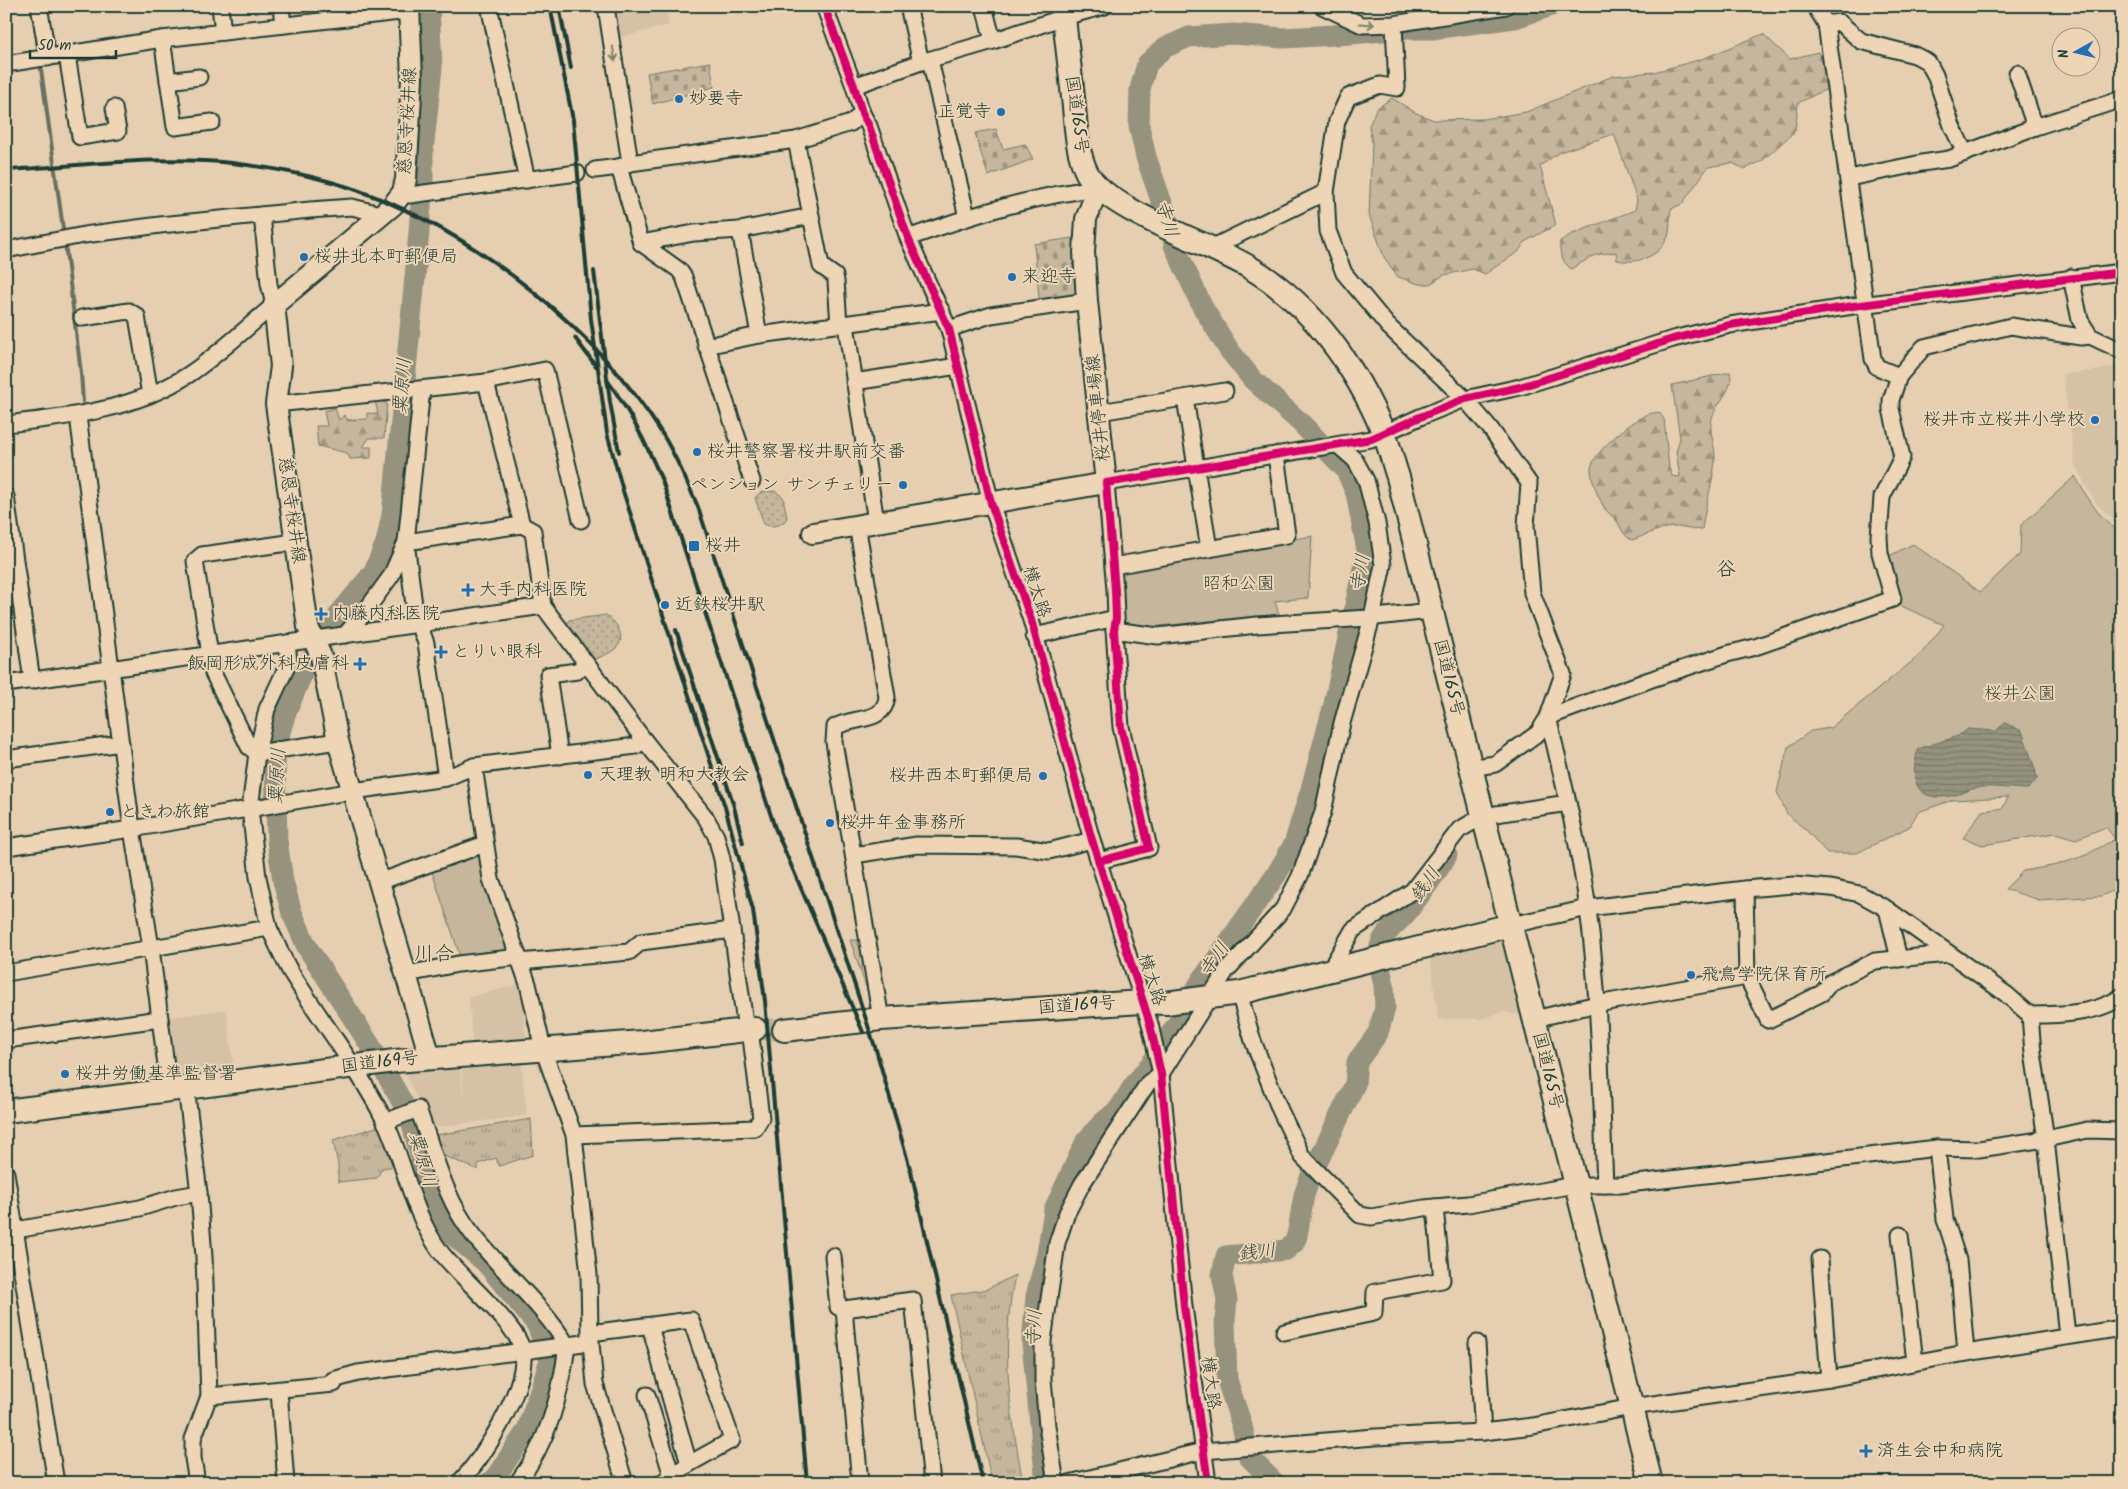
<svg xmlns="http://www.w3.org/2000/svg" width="2128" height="1489" font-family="Kalam,'Klee One',sans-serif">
	<defs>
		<pattern id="grass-tufts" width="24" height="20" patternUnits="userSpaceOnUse" patternTransform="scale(1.25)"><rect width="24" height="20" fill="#c5b69c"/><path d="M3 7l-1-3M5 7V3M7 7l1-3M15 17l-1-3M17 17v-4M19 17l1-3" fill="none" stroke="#9f9580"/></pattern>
		<pattern id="forest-firs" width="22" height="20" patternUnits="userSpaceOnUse" patternTransform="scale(1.25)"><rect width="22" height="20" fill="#c5b69c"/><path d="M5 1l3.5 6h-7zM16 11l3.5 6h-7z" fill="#9f9580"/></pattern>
		<pattern id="cemetery-stones" width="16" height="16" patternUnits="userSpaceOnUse" patternTransform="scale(1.25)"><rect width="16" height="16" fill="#c5b69c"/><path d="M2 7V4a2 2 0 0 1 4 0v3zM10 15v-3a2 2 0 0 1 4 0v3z" fill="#9f9580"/></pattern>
		<pattern id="garden-dots" width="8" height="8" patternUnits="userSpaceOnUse" patternTransform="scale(1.25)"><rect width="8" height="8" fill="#c5b69c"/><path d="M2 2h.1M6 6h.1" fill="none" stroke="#9f9580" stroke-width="1.8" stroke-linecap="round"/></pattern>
		<pattern id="water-rules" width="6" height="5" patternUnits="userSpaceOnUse" patternTransform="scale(1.25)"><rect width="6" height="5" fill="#95927e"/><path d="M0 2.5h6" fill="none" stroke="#797868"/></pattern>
	</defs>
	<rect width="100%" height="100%" fill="#e6cfb1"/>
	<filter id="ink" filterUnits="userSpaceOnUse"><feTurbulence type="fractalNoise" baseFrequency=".02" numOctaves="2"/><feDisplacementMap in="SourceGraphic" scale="10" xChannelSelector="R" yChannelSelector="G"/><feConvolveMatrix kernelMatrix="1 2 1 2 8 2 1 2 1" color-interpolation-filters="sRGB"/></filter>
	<g filter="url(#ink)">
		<g fill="#d5c2a6">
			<path d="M610,6H666L669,25L615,39Z"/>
			<path d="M2122,364V528L2095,502L2075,466L2063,374L2099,370Z"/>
			<path d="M1503,937L1521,1015L1504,1012L1481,1019H1438L1430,956Z"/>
			<path d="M521,984L526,1039L472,1041L469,997Z"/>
			<path d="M226,1009L234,1067L175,1074L167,1018Z"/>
			<path d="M521,1059L527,1116L430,1128L403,1068L460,1064L463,1097L462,1064Z"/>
		</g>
		<g fill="url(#grass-tufts)" stroke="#727a68">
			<path d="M850,940H862L871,1002Z"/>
			<path d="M531,1119L533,1155L499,1166L496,1158L478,1164V1170L442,1155L430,1136Z"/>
			<path d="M383,1125L398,1166L382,1168L377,1178L338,1182V1165L333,1140Z"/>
			<path d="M1015,1275C1000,1348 1010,1411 1023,1483H992L951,1295L987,1289Z"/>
		</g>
		<g fill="url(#forest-firs)" stroke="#727a68">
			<path d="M1763,34L1790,59L1818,52L1831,87L1798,103L1795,131L1762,161L1745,169L1732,163L1708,167L1682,204L1671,209C1670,217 1670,226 1669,233C1663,256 1637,265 1617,260L1616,252L1595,255L1571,269C1562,261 1559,254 1560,241L1572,234L1635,210L1637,200L1614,134L1560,152L1540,166L1556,225L1526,241L1518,252L1485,274L1473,269L1444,275L1430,284H1419L1398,277L1384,257L1369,215L1372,143L1369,126L1376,109L1392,98L1416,113L1434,120L1483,119L1526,112L1613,76L1654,72L1702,59Z"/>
			<path d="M1730,372C1735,389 1717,401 1712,418C1708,433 1716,445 1715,460C1713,483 1705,506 1702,529C1693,531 1687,528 1678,527C1662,526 1647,535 1632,540C1622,535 1622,528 1616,520C1613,516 1608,513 1605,509C1599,499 1591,481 1591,469C1592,452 1633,420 1648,414C1651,413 1656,413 1659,412L1664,419L1669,468L1672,476L1680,477L1676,452L1680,438L1672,385Z"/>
			<path d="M375,400L387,403L384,438H369L363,447H371V458L350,459L347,453L318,446L316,426H327L324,411L335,408L339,420L344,415L348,420L367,419V413L378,414Z"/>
		</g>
		<g fill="url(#cemetery-stones)" stroke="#727a68">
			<path d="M710,62L714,87L653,104L647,73Z"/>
			<path d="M996,129L1003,149L1025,144L1033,159L988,176L975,133Z"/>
			<path d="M1079,237L1084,297L1040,308L1034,244Z"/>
		</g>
		<g fill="#c5b69c" stroke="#727a68">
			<path d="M2075,476C2088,498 2099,520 2122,533V887L2101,896L2039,900L2005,889L2023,871L2057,865L2086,855L2115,839L2106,827L2076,839L2055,833L1983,845L1963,838L1982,811L2003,808L2008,797L1953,800L1918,812L1909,827L1857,853H1827L1806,830L1787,814L1777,792L1788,747L1811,731L1830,728L1920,655L1944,625L1901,606L1887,557L1913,544L1980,592L2020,554L2021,525Z"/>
			<path d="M1312,536L1308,598L1275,601L1279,614L1130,629L1121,618L1118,569Z"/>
			<path d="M478,852L483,855L511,950L509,953L464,959L459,953L432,872L433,867Z"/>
		</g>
		<g fill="url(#garden-dots)" stroke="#727a68">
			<path d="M775,491L783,497L787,518C783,526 771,528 764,524L755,498C760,490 766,492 775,491Z"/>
			<path d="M606,615C616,621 628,638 615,649C609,654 600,657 593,660L567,624L569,620Z"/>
		</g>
		<path fill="url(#water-rules)" stroke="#667060" d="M2005,723L2022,731L2035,769L2037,779L2028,789C2013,789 1996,786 1981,787C1972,788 1964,793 1955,795C1916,804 1909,782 1918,749L1958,736L1968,729L1996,731Z"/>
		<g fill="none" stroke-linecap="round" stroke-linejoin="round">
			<g stroke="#667060" stroke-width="4">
				<path d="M35,25L39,55"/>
				<path d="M40,62L64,236"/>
				<path d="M65,243L81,373L83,402"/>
			</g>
			<g stroke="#95927e" stroke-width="21">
				<path d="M429,6L432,67L423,152V181L417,256L392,515L386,543L373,573L340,613L303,672L285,715L278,739L275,762L277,840L283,881L292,913L307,947L370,1045L410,1116L428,1184L440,1213L454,1236L486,1263L537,1325L550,1360L527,1430L495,1478L489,1483"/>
				<path d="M1379,951C1382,932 1397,925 1408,911C1421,893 1436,875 1447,855"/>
				<path d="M1046,1483L1032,1343L1036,1296L1047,1254L1054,1210L1086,1141L1102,1123L1119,1109L1132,1088L1156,1057L1184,1013L1199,984L1276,875L1294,844L1311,789L1334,704L1367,550L1356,493L1346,470L1301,423L1253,380L1229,350L1202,306L1174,245L1173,235L1146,157L1139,126L1140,89L1147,64L1164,48L1189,37L1233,34L1284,38L1351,34L1404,29H1432L1515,18L1551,6"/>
				<path d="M1275,1483L1249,1457L1242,1426L1227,1380L1225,1320L1227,1300L1222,1275L1226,1256L1286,1250L1294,1243L1297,1236L1304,1195L1310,1178L1355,1084L1357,1062L1378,1033L1385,1008L1384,985L1381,972"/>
			</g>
			<path stroke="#beb298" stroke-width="22" stroke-dasharray="22 11" stroke-linecap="butt" d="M755,1029L784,1030"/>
			<g stroke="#1f3d34" stroke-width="19">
				<g id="minor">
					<path d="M39,6L48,58"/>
					<path d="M220,6L223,32"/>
					<path d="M281,6L283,25"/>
					<path d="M489,6L527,180"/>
					<path d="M606,6L630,163"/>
					<path d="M824,6L854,86L862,113L869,126L908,238L949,329L991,503L1031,620L1092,840L1150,1024L1161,1074L1184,1306L1208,1483"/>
					<path d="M908,6L921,62"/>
					<path d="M984,6L993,41"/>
					<path d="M1322,6L1362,25L1394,24L1506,6"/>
					<path d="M1394,24L1397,88L1380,85L1348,97L1337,121L1326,192L1328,231L1344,273L1388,326L1465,399L1490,428L1529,483L1526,526L1532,593L1563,674L1548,717L1538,733L1495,764L1470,768"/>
					<path d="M1826,24L1839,22L1861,41L1915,55L1928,62L1935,75L1952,126L1965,153"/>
					<path d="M162,39L175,127L212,122"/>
					<path d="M67,55L80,137L118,131L114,108"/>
					<path d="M930,60L967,217"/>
					<path d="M6,64L162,39L409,11"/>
					<path d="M2017,73L2035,127"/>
					<path d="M168,81L199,77"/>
					<path d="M854,86L921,62L993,41L1064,17L1105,6"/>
					<path d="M796,140L821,266L835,276L836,281L839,325"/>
					<path d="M619,167L630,163L796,140L851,123L862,113"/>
					<path d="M595,170L619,167L641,243L679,270L684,277L752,481"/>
					<path d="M1849,178L1922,163L1949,159L2035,127L2122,99"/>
					<path d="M403,192L410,195L432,192L577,173"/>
					<path d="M740,230L759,335"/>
					<path d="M908,238C970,216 1031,196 1098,188"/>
					<path d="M641,243L694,233L740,230L811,216"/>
					<path d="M1211,248L1326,192"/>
					<path d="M6,250L84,235L160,225L310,210L352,207L380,214"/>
					<path d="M2071,277L2080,320L2090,336L2122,351"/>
					<path d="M82,318L129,311L137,316L150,395"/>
					<path d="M846,325L876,522"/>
					<path d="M949,329L991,315L1087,301"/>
					<path d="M706,346L759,335L942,311"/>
					<path d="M1899,376L1924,347L2011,326L2081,337L2090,336"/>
					<path d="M486,382L522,525L533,531L543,606L644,740L706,818L716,836L722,859L746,1030"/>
					<path d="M854,382L958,366"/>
					<path d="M422,389L406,542L415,613L426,643L446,778"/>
					<path d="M1185,398L1209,549"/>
					<path d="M276,404L486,382L545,370L581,520"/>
					<path d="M1100,412L1225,391"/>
					<path d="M78,416L132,829L151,948L169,1089"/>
					<path d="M6,424C69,417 134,410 188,375C217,356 247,327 274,305L269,284L262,215"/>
					<path d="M6,496L32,681"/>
					<path d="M857,525L887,697C884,724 854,716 835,727L834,742L881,1019"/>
					<path d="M1113,566L1287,535L1276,455"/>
					<path d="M1114,630L1158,636L1257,625L1368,618L1430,611"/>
					<path d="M345,635L364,613L391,576L406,542L522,525"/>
					<path d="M1034,636L1116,618"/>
					<path d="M287,643L289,662L267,709L257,753L338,741"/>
					<path d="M6,684L543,606"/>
					<path d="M1548,717L1649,680L1727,654L1755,647L1893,599L1880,553L1879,537L1882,497L1902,457L1891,409V400L1899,376L1877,367L1873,359L1826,24L1815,6"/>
					<path d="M1548,717C1563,780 1579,845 1588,909C1600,1000 1601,1093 1605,1185"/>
					<path d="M560,756L548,675L577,671L586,664"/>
					<path d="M6,759L121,743"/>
					<path d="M474,766L491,879L528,984L543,1049L574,1135L589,1275L590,1333L595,1384L625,1483"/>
					<path d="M6,847L132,829L353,791L446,778L474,766L636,746L644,740"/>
					<path d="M854,855L917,845L1016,846L1049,851L1092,840"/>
					<path d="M1099,861L1149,848L1121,727L1114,630L1116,618L1115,590L1106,483L1371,439L1420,417L1465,399L1520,387L1673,339L1730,325L1853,306L2122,272"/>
					<path d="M379,882L485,844"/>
					<path d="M1745,889L1747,977L1768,1020L1822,993L1831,982L1875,961L1948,954"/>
					<path d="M1887,909L1899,959"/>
					<path d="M1511,925L1588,908L1745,889L1794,885L1830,888L1860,894L1887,909L2006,994L2030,1015L2033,1053L2046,1139L2067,1336"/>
					<path d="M269,928L258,877L250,809L257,753L249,747L213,673L195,561L202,555L295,542"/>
					<path d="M520,962L629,952L641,942L732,930"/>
					<path d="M1329,971L1353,930L1412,891L1459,830L1483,816L1568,803"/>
					<path d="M6,973L269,928C276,942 282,956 289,969C320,1020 357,1066 384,1119C405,1162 411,1211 440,1251C456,1274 521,1327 523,1353C526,1390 484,1457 459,1483"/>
					<path d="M407,974L458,964L519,957"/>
					<path d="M1239,993L1253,1041L1280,1110L1302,1156L1360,1215L1371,1217L1424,1208L1468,1204L1575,1185H1620L1937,1148L1979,1149L2046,1139L2087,1130L2122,1131"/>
					<path d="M2030,1015C2059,1015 2099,1014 2122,996"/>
					<path d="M1535,1019L1597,1004L1747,977"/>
					<path d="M6,1040L160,1019"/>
					<path d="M186,1087L199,1193L204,1257L209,1396L193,1439V1458L197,1483"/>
					<path d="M385,1122L418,1109C433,1149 445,1199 471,1232C501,1271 541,1303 567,1345C561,1395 548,1443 517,1483"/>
					<path d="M574,1135L755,1128L761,1118L750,1029"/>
					<path d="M1937,1148L1945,1219L1958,1260L1966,1353"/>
					<path d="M6,1173L56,1483"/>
					<path d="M16,1230L140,1208L176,1197L199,1193"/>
					<path d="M1900,1235L1915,1362"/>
					<path d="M833,1256L838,1307L844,1309"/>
					<path d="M1820,1259L1829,1379"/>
					<path d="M650,1326L689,1464L661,1483"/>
					<path d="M1284,1332L1374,1313L1375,1292L1442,1280L1435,1207"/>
					<path d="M590,1333L691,1320L732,1440L689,1464"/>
					<path d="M1477,1343L1483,1432"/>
					<path d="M279,1390L286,1483"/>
					<path d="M647,1395L672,1476"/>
					<path d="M209,1396L334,1384L333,1380L358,1373L591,1342"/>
					<path d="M860,1483L844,1309L913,1300L932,1483"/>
					<path d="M1056,1483L1047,1426L1043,1379V1341L1057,1243L1067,1213L1082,1184L1148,1083L1161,1074L1226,971L1283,909L1300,876L1323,812L1342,723L1372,618L1383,565L1377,523L1366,480L1355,460L1339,446"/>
					<path d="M1069,1483L1203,1451L1375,1437L1483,1432L1533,1426L1632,1407L1829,1379L1960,1354L2122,1328"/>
				</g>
			</g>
			<g stroke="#1f3d34" stroke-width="24">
				<g id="major">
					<path d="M409,6L412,79L406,179L403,192L393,205L274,305L281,366L276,404L308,627L321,656L338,741L430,1057"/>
					<path d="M813,533L1106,483L1087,301L1084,252L1086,219L1098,188"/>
				</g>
			</g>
			<g stroke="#1f3d34" stroke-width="26">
				<g id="highway">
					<path d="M1061,6L1064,17C1067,47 1071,77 1074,107C1076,129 1077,153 1087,173C1107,211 1210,243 1249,267C1311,303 1357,368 1384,434C1390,448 1393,463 1398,477L1651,1483"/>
					<path d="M784,1030L881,1019L1142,1002L1166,1003L1239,993L1511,925"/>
					<path d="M6,1111L395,1061L642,1042L755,1029"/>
				</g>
			</g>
			<use href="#minor" stroke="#eed5b6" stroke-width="15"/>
			<use href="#major" stroke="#eed5b6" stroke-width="20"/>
			<use href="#highway" stroke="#eed5b6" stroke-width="22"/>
			<g stroke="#1f3d34" stroke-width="4">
				<path d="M550,6L573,120L591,319L607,433L623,491L725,807L753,910L765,1001L807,1483"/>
				<path d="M559,6L571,68"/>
				<path d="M6,170C81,166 157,155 232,163C273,168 315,176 354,189C472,230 597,329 663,435C677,458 687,482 698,507L877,1053L911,1172L983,1483"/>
				<path d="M594,271L610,402L619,452"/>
				<path d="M575,338L596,366"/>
				<path d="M607,380C631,412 648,447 663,483L775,828L863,1032"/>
				<path d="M676,630L733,803L743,843"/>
			</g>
			<g stroke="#eed5b6" stroke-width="11">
				<g id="cycleway">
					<path d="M824,6L854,86L862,113L869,126L908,238L949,329L991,503L1031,620L1092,840L1150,1024L1161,1074L1184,1306L1208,1483"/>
					<path d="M1099,861L1149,848L1121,727L1114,630L1116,618L1115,590L1106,483L1371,439L1420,417L1465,399L1520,387L1673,339L1730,325L1853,306L2122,272"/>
				</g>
			</g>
			<use href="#cycleway" stroke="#d6006c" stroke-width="8"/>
		</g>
		<defs><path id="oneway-shaft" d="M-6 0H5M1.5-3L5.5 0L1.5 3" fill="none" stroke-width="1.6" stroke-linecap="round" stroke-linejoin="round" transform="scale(1.25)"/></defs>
		<g stroke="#7c816e">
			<use href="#oneway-shaft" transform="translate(1367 24) rotate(4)"/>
			<use href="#oneway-shaft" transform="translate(614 54) rotate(81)"/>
		</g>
	</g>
	<g fill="#1f6fb2" stroke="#eed5b6" stroke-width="2">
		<circle cx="679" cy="99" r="5"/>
		<circle cx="1001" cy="112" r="5"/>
		<circle cx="304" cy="257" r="5"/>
		<circle cx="1012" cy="277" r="5"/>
		<circle cx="2095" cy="420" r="5"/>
		<circle cx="697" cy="452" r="5"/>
		<circle cx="903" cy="485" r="5"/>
		<rect x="688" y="540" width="12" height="12" rx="2.5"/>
		<path d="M465.5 582.5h5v5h5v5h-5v5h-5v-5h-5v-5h5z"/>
		<circle cx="665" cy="605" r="5"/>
		<path d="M318.5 606.5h5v5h5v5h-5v5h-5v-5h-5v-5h5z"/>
		<path d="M438.5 644.5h5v5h5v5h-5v5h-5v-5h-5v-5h5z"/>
		<path d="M357.5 656.5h5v5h5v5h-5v5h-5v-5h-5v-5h5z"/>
		<circle cx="588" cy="775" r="5"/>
		<circle cx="1043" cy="776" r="5"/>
		<circle cx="110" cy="812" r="5"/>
		<circle cx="830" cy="823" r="5"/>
		<circle cx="1691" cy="975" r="5"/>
		<circle cx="65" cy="1074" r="5"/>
		<path d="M1863.5 1443.5h5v5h5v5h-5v5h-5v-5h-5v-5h5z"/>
	</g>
	<g text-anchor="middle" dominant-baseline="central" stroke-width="4" stroke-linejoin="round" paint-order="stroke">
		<g font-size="18" fill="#1f3d34" stroke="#eed5b6" text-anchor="start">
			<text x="689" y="99">妙要寺</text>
			<text x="991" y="112" text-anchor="end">正覚寺</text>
			<text x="314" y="257">桜井北本町郵便局</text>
			<text x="1022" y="277">来迎寺</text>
			<text x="2085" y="420" text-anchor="end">桜井市立桜井小学校</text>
			<text x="707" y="452">桜井警察署桜井駅前交番</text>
			<text x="893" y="485" text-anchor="end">ペンション サンチェリー</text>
			<text x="705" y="546">桜井</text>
			<text x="479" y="590">大手内科医院</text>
			<text x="675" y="605">近鉄桜井駅</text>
			<text x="332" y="614">内藤内科医院</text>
			<text x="452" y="652">とりい眼科</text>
			<text x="349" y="664" text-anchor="end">飯岡形成外科皮膚科</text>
			<text x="598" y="775">天理教 明和大教会</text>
			<text x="1033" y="776" text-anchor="end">桜井西本町郵便局</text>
			<text x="120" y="812">ときわ旅館</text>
			<text x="840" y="823">桜井年金事務所</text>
			<text x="1701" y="975">飛鳥学院保育所</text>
			<text x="75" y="1074">桜井労働基準監督署</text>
			<text x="1877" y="1451">済生会中和病院</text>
		</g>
		<g font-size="18" fill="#1f3d34" stroke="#eed5b6">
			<text transform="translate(1076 115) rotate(82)">国道165号</text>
			<text transform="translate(408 121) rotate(-87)">慈恩寺桜井線</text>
			<text transform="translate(1099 408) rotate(-96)">桜井停車場線</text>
			<text transform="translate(291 510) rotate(82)">慈恩寺桜井線</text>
			<text transform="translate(1036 592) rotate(72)">横大路</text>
			<text transform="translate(1448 678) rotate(76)">国道165号</text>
			<text transform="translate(1151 980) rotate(72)">横大路</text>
			<text transform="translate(1077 1006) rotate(-4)">国道169号</text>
			<text transform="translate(380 1063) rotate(-7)">国道169号</text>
			<text transform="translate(1547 1071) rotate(76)">国道165号</text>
			<text transform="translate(1210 1383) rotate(83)">横大路</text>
		</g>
		<g font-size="18" fill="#30493e" stroke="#eed5b6">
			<text x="1239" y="584">昭和公園</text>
			<text x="2020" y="694">桜井公園</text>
		</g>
		<g font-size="19" font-style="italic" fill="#314a3f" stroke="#eed5b6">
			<text transform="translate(1166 219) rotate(73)">寺川</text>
			<text transform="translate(403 386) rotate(-85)">粟原川</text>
			<text transform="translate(1361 573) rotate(-80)">寺川</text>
			<text transform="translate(278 776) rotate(-87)">粟原川</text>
			<text transform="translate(1426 885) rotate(-56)">銭川</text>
			<text transform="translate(1215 960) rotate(-56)">寺川</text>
			<text transform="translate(422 1160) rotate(74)">粟原川</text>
			<text transform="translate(1257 1253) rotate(-6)">銭川</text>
			<text transform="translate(1035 1328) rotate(-87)">寺川</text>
		</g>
		<g font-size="20" fill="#1f3d34" stroke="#eed5b6">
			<text x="1726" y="570">谷</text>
			<text x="434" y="955">川合</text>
		</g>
	</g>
	<rect width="2128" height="1489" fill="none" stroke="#eed5b6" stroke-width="25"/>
	<rect x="12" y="12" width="2103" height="1464" fill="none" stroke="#1f3d34" stroke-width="2" filter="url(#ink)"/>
	<g transform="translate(2076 52) rotate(262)"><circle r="24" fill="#eed5b6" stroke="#9b9882"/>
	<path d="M0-4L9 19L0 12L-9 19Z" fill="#1f6fb2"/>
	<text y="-8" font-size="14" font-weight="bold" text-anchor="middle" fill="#1f3d34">N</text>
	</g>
	<path d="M30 50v8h86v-8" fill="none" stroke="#1f3d34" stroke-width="2.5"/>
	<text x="38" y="50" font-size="15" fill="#1f3d34" stroke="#eed5b6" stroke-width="4" paint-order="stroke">50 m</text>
</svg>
